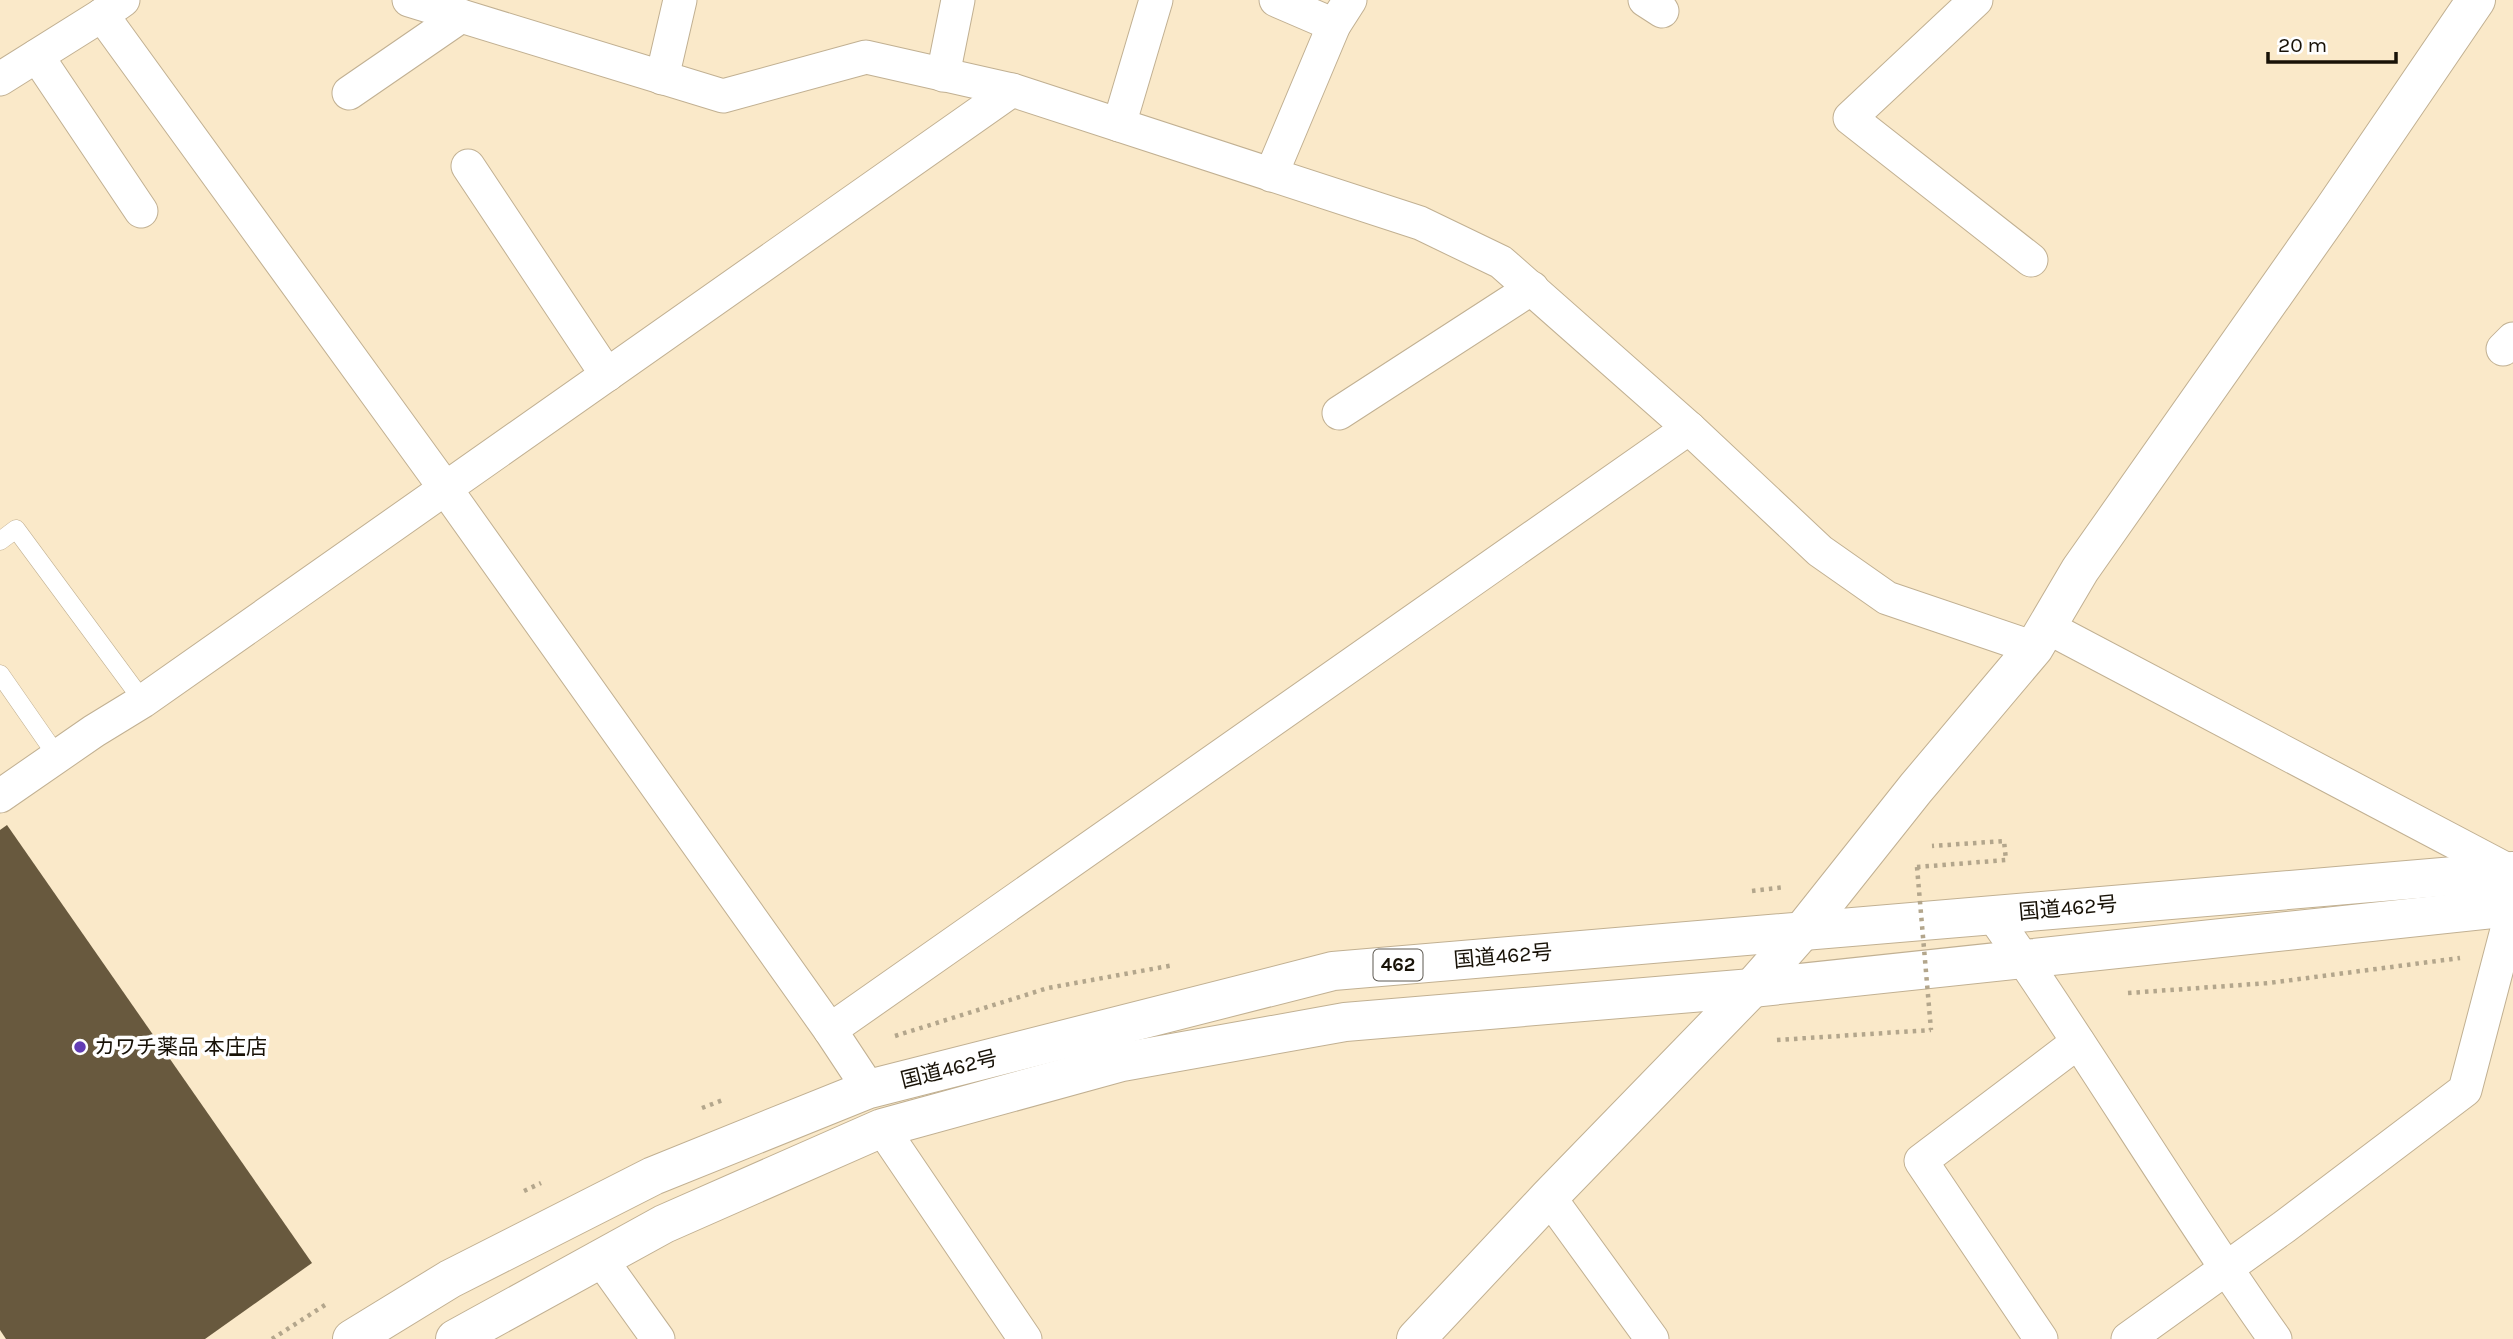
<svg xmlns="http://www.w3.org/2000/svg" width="2513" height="1339" font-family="Karla,'Noto Sans JP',sans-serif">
	<rect width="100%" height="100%" fill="#fae9c9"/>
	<path fill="#68593e" d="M7,825L312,1263L205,1339H6L0,1330V830Z"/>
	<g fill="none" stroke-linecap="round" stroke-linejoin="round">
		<g stroke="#c1b092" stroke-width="19">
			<g id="service">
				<path d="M0,541L16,529L143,701"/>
				<path d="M0,674L57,756"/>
			</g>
		</g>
		<g stroke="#c1b092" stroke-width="35">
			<g id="minor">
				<path d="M123,0L102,15L445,488L830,1030L869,1089"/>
				<path d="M409,0L723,96L866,57L1012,90L1420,223L1501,262L1689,428L1820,551L1887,598L2034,648"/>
				<path d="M1276,0L1334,25"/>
				<path d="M1645,0L1662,11"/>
				<path d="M1976,0L1850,118L2031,260"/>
				<path d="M37,56L141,211"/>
				<path d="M943,75L958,0"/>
				<path d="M662,78L680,0"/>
				<path d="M0,79L102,15"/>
				<path d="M349,93L461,16"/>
				<path d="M1119,125L1156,0"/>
				<path d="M468,166L607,375"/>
				<path d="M1271,175L1334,25L1350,0"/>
				<path d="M2503,349L2513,339"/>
				<path d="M1339,413L1532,288"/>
				<path d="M2047,627L2513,873"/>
				<path d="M0,796L94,731L143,701L1012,90"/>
				<path d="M1992,914C2090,1053 2176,1200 2275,1339"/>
				<path d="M830,1030L1689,428"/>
				<path d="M882,1128L1025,1339"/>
				<path d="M1549,1197L1652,1339"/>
				<path d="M600,1258L658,1339"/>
				<path d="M2041,1339L1921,1161L2078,1042"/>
				<path d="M2128,1339L2284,1227L2465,1090L2513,907"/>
			</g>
		</g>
		<g stroke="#c1b092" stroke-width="40">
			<path id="tertiary" d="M1416,1339L1549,1197L1752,988L1804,929L1916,788L2034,648L2080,570L2333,210L2476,0"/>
		</g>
		<g stroke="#c1b092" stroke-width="40">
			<g id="trunk">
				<path d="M352,1339L450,1279L653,1176L869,1089L1333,971L2513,871"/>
				<path d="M455,1339L664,1224L882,1128L1122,1062L1345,1022L1752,988L2513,907"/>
			</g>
		</g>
		<g stroke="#b3a68c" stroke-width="4.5" stroke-dasharray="3.5 5" stroke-linecap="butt">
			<path d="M1917,867L2006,860L2004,841L1932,846"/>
			<path d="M1752,891L1785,887"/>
			<path d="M2128,993L2269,983L2460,958"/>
			<path d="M895,1036L1048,988L1174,965"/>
			<path d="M1777,1040L1931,1030"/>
			<path d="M702,1108L723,1100"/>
			<path d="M524,1191L541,1183"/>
			<path d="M272,1339L325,1305"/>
		</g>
		<use href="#service" stroke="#fff" stroke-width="18"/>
		<use href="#minor" stroke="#fff" stroke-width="33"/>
		<use href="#tertiary" stroke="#fff" stroke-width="38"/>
		<use href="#trunk" stroke="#fff" stroke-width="38"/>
		<path stroke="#b3a68c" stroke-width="4.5" stroke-dasharray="3.5 5" stroke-linecap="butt" d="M1917,867L1931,1030"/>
	</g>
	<circle fill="#623cb4" stroke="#fff" stroke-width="2.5" cx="80" cy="1047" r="7"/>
	<g text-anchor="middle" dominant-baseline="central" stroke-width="7" stroke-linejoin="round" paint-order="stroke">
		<rect fill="#fff" stroke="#5d5951" stroke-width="2" x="1373.5" y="949.5" width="49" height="31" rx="5"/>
		<g font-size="19" font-weight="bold" fill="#181207">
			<text x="1398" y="965">462</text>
		</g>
		<g font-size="21" fill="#181207" stroke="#fff">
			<text transform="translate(2068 908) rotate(-5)">国道462号</text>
			<text transform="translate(1503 956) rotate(-5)">国道462号</text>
			<text transform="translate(949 1069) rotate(-14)">国道462号</text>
		</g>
		<g font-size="21" fill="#181207" stroke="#fff" text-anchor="start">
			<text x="94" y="1047">カワチ薬品 本庄店</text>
		</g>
	</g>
	<path d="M2268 52v10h128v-10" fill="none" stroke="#181207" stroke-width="3.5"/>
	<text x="2278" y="52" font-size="21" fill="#181207" stroke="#ffffff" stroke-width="5" paint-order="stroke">20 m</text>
</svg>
